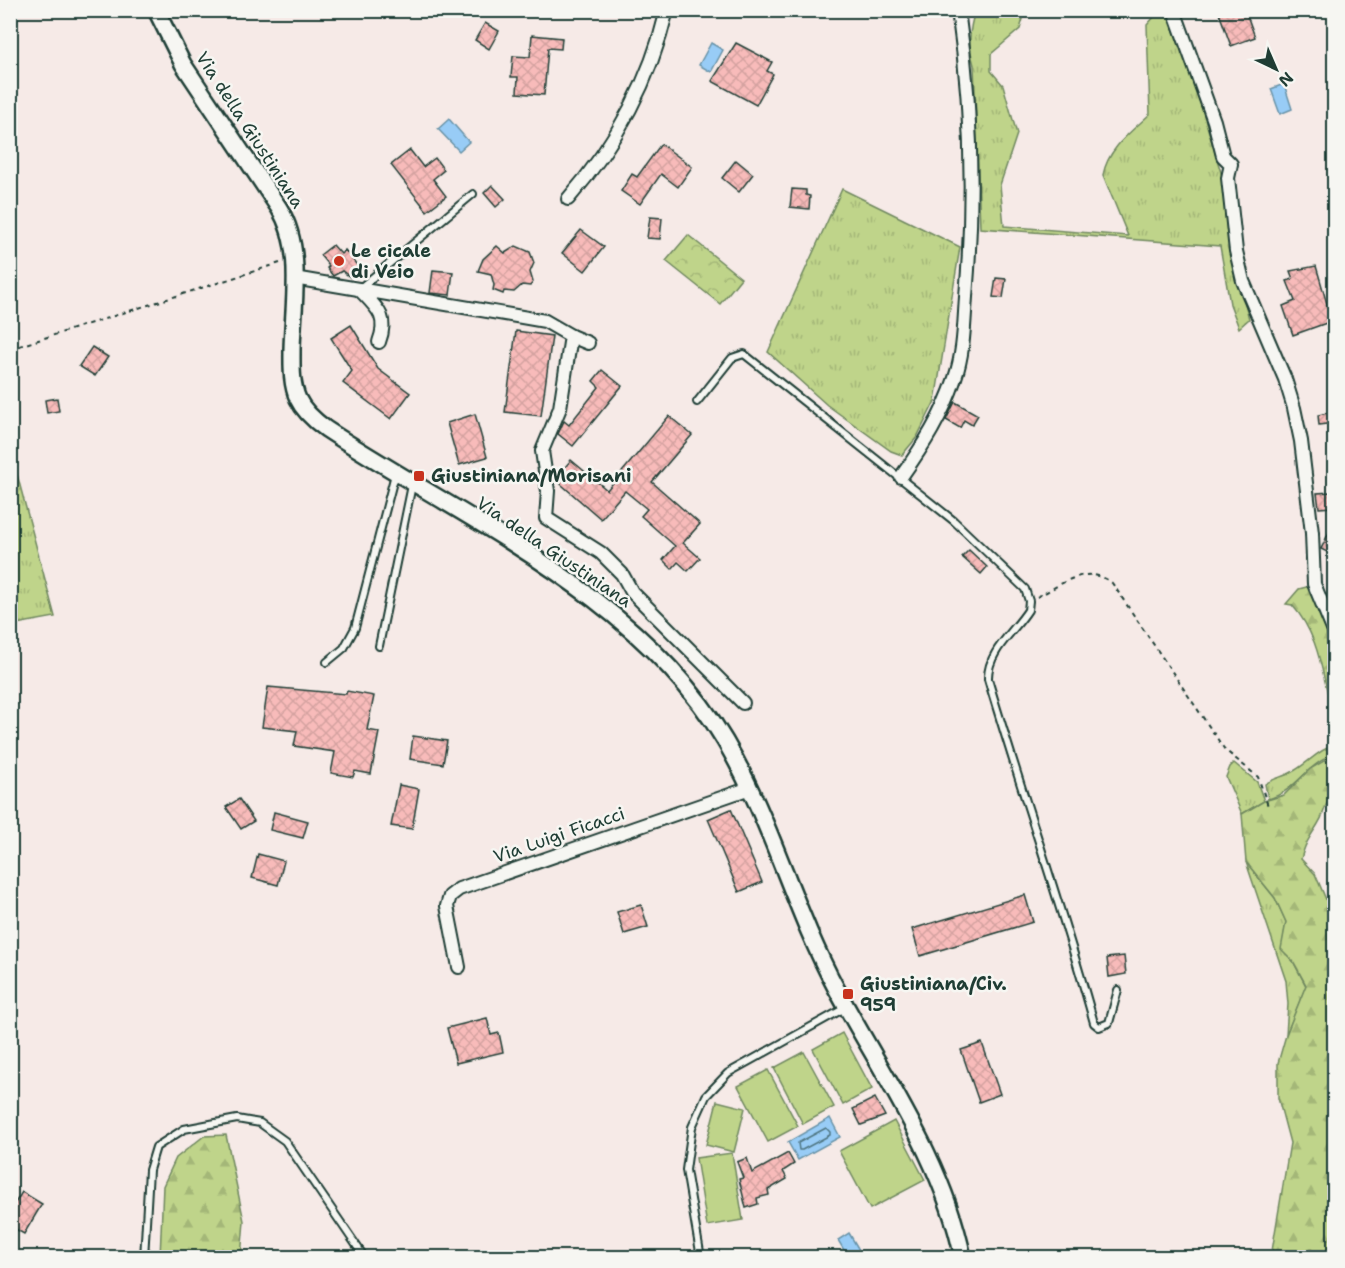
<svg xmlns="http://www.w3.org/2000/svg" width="1345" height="1268" font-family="'Shantell Sans',sans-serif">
	<defs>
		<pattern id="grass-tufts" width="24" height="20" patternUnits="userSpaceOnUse" patternTransform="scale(1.5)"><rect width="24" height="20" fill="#bfd48a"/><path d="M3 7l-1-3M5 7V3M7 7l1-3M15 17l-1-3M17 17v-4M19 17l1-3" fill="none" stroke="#a4b778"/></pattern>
		<pattern id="forest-firs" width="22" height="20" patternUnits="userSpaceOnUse" patternTransform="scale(1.5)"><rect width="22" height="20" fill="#bfd48a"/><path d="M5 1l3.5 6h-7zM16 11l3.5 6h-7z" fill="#a4b778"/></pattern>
		<pattern id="park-crowns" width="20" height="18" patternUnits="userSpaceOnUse" patternTransform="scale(1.5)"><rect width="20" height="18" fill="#bfd48a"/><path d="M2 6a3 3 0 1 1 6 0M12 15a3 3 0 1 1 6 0" fill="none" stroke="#a4b778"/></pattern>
		<pattern id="building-cross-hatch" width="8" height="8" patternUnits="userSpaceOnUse" patternTransform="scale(1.5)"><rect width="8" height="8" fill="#f8bbba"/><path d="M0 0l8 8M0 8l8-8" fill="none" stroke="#d4a2a0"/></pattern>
	</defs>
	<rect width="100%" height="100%" fill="#f6eae7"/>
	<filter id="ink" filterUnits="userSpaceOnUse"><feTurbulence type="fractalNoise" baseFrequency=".0167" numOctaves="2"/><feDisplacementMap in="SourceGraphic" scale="12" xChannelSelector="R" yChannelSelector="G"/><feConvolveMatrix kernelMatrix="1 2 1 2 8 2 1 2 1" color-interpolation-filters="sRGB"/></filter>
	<g filter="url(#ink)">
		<g fill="url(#grass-tufts)" stroke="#6f885f" stroke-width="1.5">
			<path d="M975,11H1019L1023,19L1020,29L991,54V71L1003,85L1017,134L1000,185L1004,226L1128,236L1103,175C1108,148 1132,131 1150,114L1147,25L1154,17L1152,11H1168L1199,99L1222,176L1227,233L1249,319L1239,328L1230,304L1220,246L980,228L974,65C968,45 969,30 975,11Z"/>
			<path d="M842,189L960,247L935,401L917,437L902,455L891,451L827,405L768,352Z"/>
			<path d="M10,448L55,617L11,625H10Z"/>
			<path d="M1334,745V755C1307,763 1297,791 1268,799L1265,784C1274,778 1283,777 1292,772C1307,764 1318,750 1334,745Z"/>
			<path d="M1234,763L1257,782L1264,801L1242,814L1226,777L1230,767Z"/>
			<path d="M1246,862L1275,898L1286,922L1282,949L1293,961L1306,986L1286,1035L1288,1004L1286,981Z"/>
		</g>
		<g fill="url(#forest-firs)" stroke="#6f885f" stroke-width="1.5">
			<path d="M1310,586L1334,602V717C1322,678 1321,637 1292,605L1286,604L1299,589Z"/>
			<path d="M1334,755V795C1322,806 1326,812 1318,824C1309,839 1306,841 1301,859L1315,874L1331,911L1334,913V1257H1271L1290,1143L1278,1098V1063L1286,1035L1306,985L1293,961L1281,949L1286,922L1275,898L1246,862L1242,814L1264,801L1284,795L1310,769Z"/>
			<path d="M226,1135L244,1221L241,1257H160L163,1186L176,1158L204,1136Z"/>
		</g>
		<path fill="url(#park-crowns)" stroke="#6f885f" stroke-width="1.5" d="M688,235L741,278L720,304L666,261Z"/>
		<g fill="#bfd48a" stroke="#6f885f" stroke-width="1.5">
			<path d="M842,1033L872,1089L843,1105L813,1049Z"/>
			<path d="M804,1052L834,1107L803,1124L774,1068Z"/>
			<path d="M768,1070L798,1126L768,1142L738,1086Z"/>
			<path d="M717,1101L745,1108L734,1152L706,1145Z"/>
			<path d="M894,1121L925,1180L870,1209L839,1151Z"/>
			<path d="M732,1153L743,1220L707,1226L696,1158Z"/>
		</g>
		<g fill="#98ccf6" stroke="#6893a8" stroke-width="1.5">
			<path d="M711,43L723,50L711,72L699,65Z"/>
			<path d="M1284,84L1292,109L1280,114L1271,89Z"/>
			<path d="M449,119L469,142L459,151L438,129Z"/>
			<path d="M830,1118L840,1137L798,1160L788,1142Z"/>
			<path d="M849,1233L862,1255L848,1257L838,1240Z"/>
		</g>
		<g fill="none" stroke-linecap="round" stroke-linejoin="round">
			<path stroke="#4f7682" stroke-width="1.5" d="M826,1128L830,1132V1135L802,1150H799L798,1143Z"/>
		</g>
		<g fill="url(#building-cross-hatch)" stroke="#1f3d34" stroke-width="1.5">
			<path d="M1218,10H1245L1255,37L1231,46Z"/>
			<path d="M485,23L499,31L489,49L475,40Z"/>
			<path d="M532,35L562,38L561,49L548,48L544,95L517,93L518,77H511L513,56L530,57Z"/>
			<path d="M736,43L772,62L767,71L773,74L756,105L712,81Z"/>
			<path d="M661,144L692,167L678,187L661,174L640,204L621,191L632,174L637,177Z"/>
			<path d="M410,150L423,167L435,158L444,170L433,179L446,196L427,211L391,165Z"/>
			<path d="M736,160L753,174L739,192L722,178Z"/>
			<path d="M492,185L505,199L496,207L484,193Z"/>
			<path d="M792,189L806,190V195L810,196L809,209L790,207Z"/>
			<path d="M650,217L662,218L660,239L647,238Z"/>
			<path d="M581,230L604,247L585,271L562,253Z"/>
			<path d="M333,245L341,254L345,250L360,269L350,277L342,271L333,276L327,268L329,266L320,255Z"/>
			<path d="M497,246L505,253L516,246L530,252L534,263L530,272L533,282L530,286L522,285L514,292L504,291L503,294L493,290L494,285L491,274L478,271L483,259Z"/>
			<path d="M1316,266L1332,321L1293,335L1283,306L1295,301L1287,281L1293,279L1290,271Z"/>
			<path d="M433,270L453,272L450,295L430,293Z"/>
			<path d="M996,278L1006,279L1003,298L993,297Z"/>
			<path d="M351,325L378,369L410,393L391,419L343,383L352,371L331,338Z"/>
			<path d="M516,331L552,336L541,416L505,412Z"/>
			<path d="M92,347L108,357L95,376L79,366Z"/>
			<path d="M602,370L622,386L573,446L558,434L564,421L569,425L599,387L593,381Z"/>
			<path d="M57,398L59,411L47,413L45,400Z"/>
			<path d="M955,402L978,415L972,425L964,420L960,428L946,420Z"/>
			<path d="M1332,412L1334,423L1319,425L1318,415Z"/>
			<path d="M475,414L487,457L459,465L447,423Z"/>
			<path d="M669,416L692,435L652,482L700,524L683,543L700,558L688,571L678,562L672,569L663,560L675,546L641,516L647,509L625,491L601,519L555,479L571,460L607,490Z"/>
			<path d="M1331,492L1333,507L1319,508L1317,493Z"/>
			<path d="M1335,520V556L1321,549Z"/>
			<path d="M969,550L987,567L981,574L962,557Z"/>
			<path d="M268,687L346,694L347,691L374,696L367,730L379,732L371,774L355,771L353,777L331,773L335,752L294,746L297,731L262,727Z"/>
			<path d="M413,736L447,741L443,764L410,759Z"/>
			<path d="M399,785L419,789L412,829L391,826Z"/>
			<path d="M239,799L254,821L241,829L226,807Z"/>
			<path d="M731,809L762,882L739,892L708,819Z"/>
			<path d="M274,812L308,821L303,838L270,830Z"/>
			<path d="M258,854L284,861L278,885L252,878Z"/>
			<path d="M1025,895L1033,922L920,956L912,929Z"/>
			<path d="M641,905L648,927L624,934L617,912Z"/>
			<path d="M1124,956L1126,974L1109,977L1107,958Z"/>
			<path d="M487,1018L491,1035L499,1033L503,1052L456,1063L447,1028Z"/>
			<path d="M982,1043L1000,1094L979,1102L961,1050Z"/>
			<path d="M875,1098L885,1116L861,1125L853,1109Z"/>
			<path d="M788,1153L794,1164L783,1171L787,1179L768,1190L769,1195L757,1198L758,1204L746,1208L739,1179L743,1178L737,1162L747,1158L752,1173Z"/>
			<path d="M22,1192L42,1204L24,1234L10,1226V1211Z"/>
		</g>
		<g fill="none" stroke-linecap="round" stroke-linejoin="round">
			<g stroke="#1f3d34" stroke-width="10">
				<g id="service">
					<path d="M1332,10L1334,16"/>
					<path d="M360,288L473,194"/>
					<path d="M697,402L732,358L744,354L954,521L1025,589L1029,601L1028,610C1014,632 987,652 988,679C1022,794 1062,907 1094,1023L1099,1027L1109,1023L1118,990"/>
					<path d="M379,646L412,485"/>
					<path d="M327,662L344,648L355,628L395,474"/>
					<path d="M144,1258L149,1170L156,1147L184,1129L237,1119L260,1123L285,1141L365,1258"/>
					<path d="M701,1258L686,1170L692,1127L706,1096L728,1073L845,1008"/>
				</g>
			</g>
			<g stroke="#1f3d34" stroke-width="16">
				<g id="minor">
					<path d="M1174,10L1214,121L1223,156L1231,164L1228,178L1236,251L1243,281L1285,379L1294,408L1301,441L1312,533L1314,584L1334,632"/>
					<path d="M568,199C616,144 650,81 667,10"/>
					<path d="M294,278L545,321L571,336L560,408L542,451L548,491L546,518L601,553L622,574L632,592L743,703"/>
					<path d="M359,289C377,308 389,316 379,342"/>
					<path d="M571,336L588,343"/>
					<path d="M901,477C923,446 943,415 955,378C964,352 964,324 966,297C974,201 972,105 958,10"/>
					<path d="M459,967L447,906L450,896L459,889L750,788"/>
				</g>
			</g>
			<g stroke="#1f3d34" stroke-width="20">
				<path id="tertiary" d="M156,10L183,64L279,208C304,248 293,304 292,349C292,366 291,383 298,399C304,412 315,421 326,429C463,519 639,595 725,741C771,819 793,908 836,988C883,1076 943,1159 963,1258"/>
			</g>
			<g stroke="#1f3d34" stroke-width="2" stroke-dasharray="4.5 4.5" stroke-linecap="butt">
				<path d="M10,349L280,263"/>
				<path d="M1037,597C1063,584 1086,563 1112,583L1225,750L1258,777L1268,806"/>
			</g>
			<use href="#service" stroke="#f6f6f2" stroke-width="6"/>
			<use href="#minor" stroke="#f6f6f2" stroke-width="12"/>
			<use href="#tertiary" stroke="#f6f6f2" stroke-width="15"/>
		</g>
	</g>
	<g fill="#c8321e" stroke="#f6f6f2" stroke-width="2">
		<circle cx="339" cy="261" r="6"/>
		<rect x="413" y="470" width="12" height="12" rx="3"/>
		<rect x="842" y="988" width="12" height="12" rx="3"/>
	</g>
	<g text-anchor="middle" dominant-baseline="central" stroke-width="5" stroke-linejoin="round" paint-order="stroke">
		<g font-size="18" fill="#1f3d34" stroke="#f6f6f2">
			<text transform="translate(250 130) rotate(57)">Via della Giustiniana</text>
			<text transform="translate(554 552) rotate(34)">Via della Giustiniana</text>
			<text transform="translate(559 835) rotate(-19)">Via Luigi Ficacci</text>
		</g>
		<g font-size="18" font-weight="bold" fill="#1f3d34" stroke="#f6f6f2" text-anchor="start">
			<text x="351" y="251">Le cicale<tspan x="351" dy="21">di Veio</tspan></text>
			<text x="431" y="476">Giustiniana/Morisani</text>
			<text x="860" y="984">Giustiniana/Civ.<tspan x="860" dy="21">959</tspan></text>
		</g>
	</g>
	<rect width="1345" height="1268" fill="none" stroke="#f6f6f2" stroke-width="36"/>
	<rect x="18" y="18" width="1309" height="1232" fill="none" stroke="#1f3d34" stroke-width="2" filter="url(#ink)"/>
	<g transform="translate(1276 69) rotate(136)" stroke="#f6f6f2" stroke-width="4.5" paint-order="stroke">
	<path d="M0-4.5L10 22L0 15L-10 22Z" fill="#1f3d34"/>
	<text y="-9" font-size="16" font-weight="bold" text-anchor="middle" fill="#1f3d34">N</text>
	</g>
</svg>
